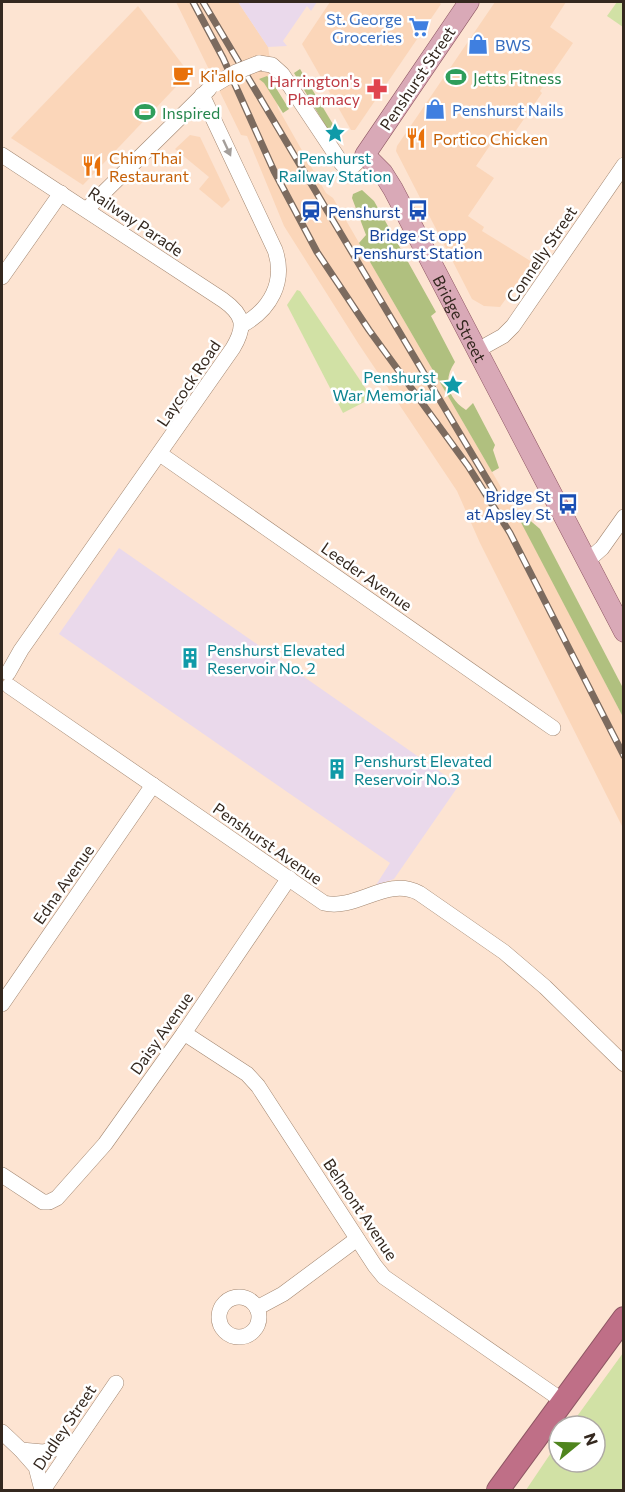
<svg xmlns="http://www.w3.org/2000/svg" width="625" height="1492" font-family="Commissioner,sans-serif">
	<rect width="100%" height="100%" fill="#fde4d2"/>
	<g fill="#fbd6b9">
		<path d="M176,2H238L268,47L278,108L326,193L333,198L523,525L623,717V828L480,543L457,491L358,343L284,226L247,136L241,135Z"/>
		<path d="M330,2H438L441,4L355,130H351L302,44Z"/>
		<path d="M495,2H566L550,27L573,43L540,91L542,93L510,139L499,132L476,166L494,178L468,216L484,227L482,231L532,262L500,307L484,306L472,299L396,151L397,146Z"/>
		<path d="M138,6L189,73L83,185L11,138Z"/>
		<path d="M190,135L200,137L230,200L222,208L199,189L209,177L175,149Z"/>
	</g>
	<g fill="#ead9eb">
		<path d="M238,2H317L311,11L307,6L283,41L287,46L268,47Z"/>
		<path d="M119,548L459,785L394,879L376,885L390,863L59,634Z"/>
	</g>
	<g fill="#d1e1a5">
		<path d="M617,2H623V27L607,16Z"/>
		<path d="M297,290L300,291L372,398L343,413L287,305Z"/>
		<path d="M623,1353V1490H526L559,1441V1462H595V1426H570Z"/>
	</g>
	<g fill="#b0c07f">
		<path d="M300,69L334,126L328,130L294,73Z"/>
		<path d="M267,76L271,80L289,109L283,113L264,83L259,79Z"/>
		<path d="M362,190L374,201L436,312L431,316L455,362C443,379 447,398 466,410L473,403L495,445L493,450L499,468L492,472L359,243L366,235L352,198L353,194Z"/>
		<path d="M518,510L540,529L623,688V717L515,511Z"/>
	</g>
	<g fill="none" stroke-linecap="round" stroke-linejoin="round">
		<g stroke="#a38771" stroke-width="16">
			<g id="minor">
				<path d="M259,63L272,65L282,74L342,164L353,166L365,155"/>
				<path d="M202,95L275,250C286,282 270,310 242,325"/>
				<path d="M2,155L223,300C244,315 246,326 233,348L21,650L8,673"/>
				<path d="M87,209L209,89"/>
				<path d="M2,277L61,193"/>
				<path d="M476,351L503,336L513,326L624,165"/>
				<path d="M160,454L553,728"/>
				<path d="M586,562L602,548L624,517"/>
				<path d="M9,686L324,903C356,911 387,876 419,893L504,952L545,987L624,1064"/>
				<path d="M2,1004L153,785"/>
				<path d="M184,1033L247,1074L258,1086L375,1266L384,1277L563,1401"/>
				<path d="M2,1175L43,1202H49L57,1198L105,1144L184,1033L289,878"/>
				<circle cx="239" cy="1317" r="20"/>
				<path d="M257,1308L283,1294L357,1239"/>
				<path d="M2,1432L21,1450L36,1467L42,1490"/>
				<path d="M21,1450L43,1452L72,1445"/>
				<path d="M43,1490L116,1383"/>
			</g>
		</g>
		<g stroke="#8e5663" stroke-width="21">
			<g id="major">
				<path id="s1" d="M469,2L365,155L383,173L393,189L624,632"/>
			</g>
		</g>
		<g stroke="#8e5663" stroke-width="24">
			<path id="highway" d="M498,1490L624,1318"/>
		</g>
		<use href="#minor" stroke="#fff" stroke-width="15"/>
		<use href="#major" stroke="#d9a9b7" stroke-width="20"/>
		<use href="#highway" stroke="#bf6f87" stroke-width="22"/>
		<g stroke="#7c6b5f" stroke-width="7">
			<g id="rail">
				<path d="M193,2L223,58L274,171L317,252L369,330L468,466L510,533L624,756"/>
				<path d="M203,2L494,491"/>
			</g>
		</g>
		<use href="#rail" stroke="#fff" stroke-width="4.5" stroke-dasharray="14" stroke-linecap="butt"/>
		<g stroke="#a38771" stroke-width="16" stroke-linecap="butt">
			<path id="minor-bridge" d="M216,84L236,72L259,63"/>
		</g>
		<use href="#minor-bridge" stroke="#fff" stroke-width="15"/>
	</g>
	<defs><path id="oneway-solid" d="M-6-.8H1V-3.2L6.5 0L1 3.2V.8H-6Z" transform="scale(1.5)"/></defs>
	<use fill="#a49e9a" href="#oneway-solid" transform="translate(227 148) rotate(65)"/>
	<defs>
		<g id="supermarket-bare" transform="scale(1.62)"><path d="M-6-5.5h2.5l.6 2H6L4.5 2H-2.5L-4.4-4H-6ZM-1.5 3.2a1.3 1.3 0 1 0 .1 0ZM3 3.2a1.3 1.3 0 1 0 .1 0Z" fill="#3f7fe0" stroke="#fff" stroke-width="2.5" paint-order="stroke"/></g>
		<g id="shop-bare" transform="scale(1.62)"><path d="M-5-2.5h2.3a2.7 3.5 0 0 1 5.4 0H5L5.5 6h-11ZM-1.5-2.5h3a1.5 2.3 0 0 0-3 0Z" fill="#3f7fe0" stroke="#fff" stroke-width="2.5" paint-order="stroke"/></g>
		<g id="cafe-bare" transform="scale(1.62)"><path d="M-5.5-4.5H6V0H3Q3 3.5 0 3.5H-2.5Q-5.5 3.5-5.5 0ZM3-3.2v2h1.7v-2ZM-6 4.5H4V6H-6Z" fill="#e8710a" stroke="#fff" stroke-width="2.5" paint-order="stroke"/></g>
		<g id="stadium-bare" transform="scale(1.62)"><path d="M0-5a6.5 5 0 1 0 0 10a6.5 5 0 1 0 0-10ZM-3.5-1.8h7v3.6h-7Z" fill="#2e9e5b" stroke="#fff" stroke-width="2.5" paint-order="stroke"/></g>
		<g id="pharmacy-bare" transform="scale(1.62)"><path d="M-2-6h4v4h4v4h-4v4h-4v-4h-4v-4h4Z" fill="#e0444e" stroke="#fff" stroke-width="2.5" paint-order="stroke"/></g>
		<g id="sight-bare" transform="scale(1.62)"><path d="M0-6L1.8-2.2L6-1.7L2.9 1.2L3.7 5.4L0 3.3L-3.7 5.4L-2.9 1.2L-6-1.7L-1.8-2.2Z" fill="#0f9aa8" stroke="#fff" stroke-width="2.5" paint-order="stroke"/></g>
		<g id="restaurant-bare" transform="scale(1.62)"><path d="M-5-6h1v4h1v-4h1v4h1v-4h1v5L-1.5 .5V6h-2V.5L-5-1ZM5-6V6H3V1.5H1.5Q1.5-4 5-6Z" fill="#e8710a" stroke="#fff" stroke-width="2.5" paint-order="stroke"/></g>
		<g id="bus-bare" transform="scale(1.62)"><path d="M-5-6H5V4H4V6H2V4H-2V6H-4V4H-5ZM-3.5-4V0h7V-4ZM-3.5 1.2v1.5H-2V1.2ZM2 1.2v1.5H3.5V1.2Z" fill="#1a4fb4" stroke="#fff" stroke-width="2.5" paint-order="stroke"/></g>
		<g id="station-bare" transform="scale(1.62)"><path d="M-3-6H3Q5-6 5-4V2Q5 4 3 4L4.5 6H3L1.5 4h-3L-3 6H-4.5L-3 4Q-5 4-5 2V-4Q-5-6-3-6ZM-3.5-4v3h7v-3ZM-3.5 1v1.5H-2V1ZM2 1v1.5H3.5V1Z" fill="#1a4fb4" stroke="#fff" stroke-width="2.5" paint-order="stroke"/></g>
		<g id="building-bare" transform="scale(1.62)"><path d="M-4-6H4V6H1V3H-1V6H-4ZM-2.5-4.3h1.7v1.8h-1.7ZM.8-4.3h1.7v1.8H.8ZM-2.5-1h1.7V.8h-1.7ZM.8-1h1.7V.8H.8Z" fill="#0f9aa8" stroke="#fff" stroke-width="2.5" paint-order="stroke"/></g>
	</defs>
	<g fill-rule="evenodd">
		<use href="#supermarket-bare" x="419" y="27"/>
		<use href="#shop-bare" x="478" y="44"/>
		<use href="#cafe-bare" x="183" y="75"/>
		<use href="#stadium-bare" x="456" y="77"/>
		<use href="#pharmacy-bare" x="377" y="89"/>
		<use href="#shop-bare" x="435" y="109"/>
		<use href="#stadium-bare" x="145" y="112"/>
		<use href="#sight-bare" x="335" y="133"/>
		<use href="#restaurant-bare" x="416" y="138"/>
		<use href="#restaurant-bare" x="92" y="166"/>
		<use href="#bus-bare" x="418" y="210"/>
		<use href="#station-bare" x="311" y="211"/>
		<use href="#sight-bare" x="453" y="385"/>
		<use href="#bus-bare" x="568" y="504"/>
		<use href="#building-bare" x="190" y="658"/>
		<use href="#building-bare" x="337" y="769"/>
	</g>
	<g text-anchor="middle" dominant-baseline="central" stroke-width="5" stroke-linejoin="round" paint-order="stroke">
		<g font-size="16" fill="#366cbe" stroke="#fff" text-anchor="start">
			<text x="402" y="18" text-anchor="end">St. George<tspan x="402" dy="18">Groceries</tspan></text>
			<text x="495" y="44">BWS</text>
			<text x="452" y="109">Penshurst Nails</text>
		</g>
		<g font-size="16" fill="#c56008" stroke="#fff" text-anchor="start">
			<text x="200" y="75">Ki'allo</text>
			<text x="433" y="138">Portico Chicken</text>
			<text x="109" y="157">Chim Thai<tspan x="109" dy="18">Restaurant</tspan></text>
		</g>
		<g font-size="16" fill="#27864d" stroke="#fff" text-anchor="start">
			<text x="473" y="77">Jetts Fitness</text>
			<text x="162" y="112">Inspired</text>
		</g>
		<g font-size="16" fill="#34281f" stroke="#fff">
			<text transform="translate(417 78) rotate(-56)">Penshurst Street</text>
			<text transform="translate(136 221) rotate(34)">Railway Parade</text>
			<text transform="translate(541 254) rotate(-56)">Connelly Street</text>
			<text stroke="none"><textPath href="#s1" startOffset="375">Bridge Street</textPath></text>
			<text transform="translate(188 383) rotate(-56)">Laycock Road</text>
			<text transform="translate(367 576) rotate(35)">Leeder Avenue</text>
			<text transform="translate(268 843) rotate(35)">Penshurst Avenue</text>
			<text transform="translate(63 884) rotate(-55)">Edna Avenue</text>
			<text transform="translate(161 1033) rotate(-55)">Daisy Avenue</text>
			<text transform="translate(361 1209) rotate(56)">Belmont Avenue</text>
			<text transform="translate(64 1427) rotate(-56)">Dudley Street</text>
		</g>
		<g font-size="16" fill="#be3a42" stroke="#fff" text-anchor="end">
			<text x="360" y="80">Harrington's<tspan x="360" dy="18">Pharmacy</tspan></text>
		</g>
		<g font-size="16" fill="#0d838f" stroke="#fff" text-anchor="start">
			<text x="335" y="157" text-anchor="middle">Penshurst<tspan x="335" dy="18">Railway Station</tspan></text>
			<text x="436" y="376" text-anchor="end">Penshurst<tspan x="436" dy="18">War Memorial</tspan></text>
			<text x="207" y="649">Penshurst Elevated<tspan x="207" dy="18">Reservoir No. 2</tspan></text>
			<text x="354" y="760">Penshurst Elevated<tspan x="354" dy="18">Reservoir No.3</tspan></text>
		</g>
		<g font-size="16" fill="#164399" stroke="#fff" text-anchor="start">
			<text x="328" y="211">Penshurst</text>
			<text x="418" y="234" text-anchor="middle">Bridge St opp<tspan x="418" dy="18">Penshurst Station</tspan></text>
			<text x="551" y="495" text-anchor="end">Bridge St<tspan x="551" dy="18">at Apsley St</tspan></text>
		</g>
	</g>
	<rect width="625" height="1492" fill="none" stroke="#34281f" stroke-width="6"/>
	<g transform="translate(577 1444) rotate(71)"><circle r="28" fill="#ffffff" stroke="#aea9a5" stroke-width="1.5"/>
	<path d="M0-4.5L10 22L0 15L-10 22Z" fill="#4f851e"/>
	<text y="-9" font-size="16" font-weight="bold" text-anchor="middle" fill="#34281f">N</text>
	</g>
</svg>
